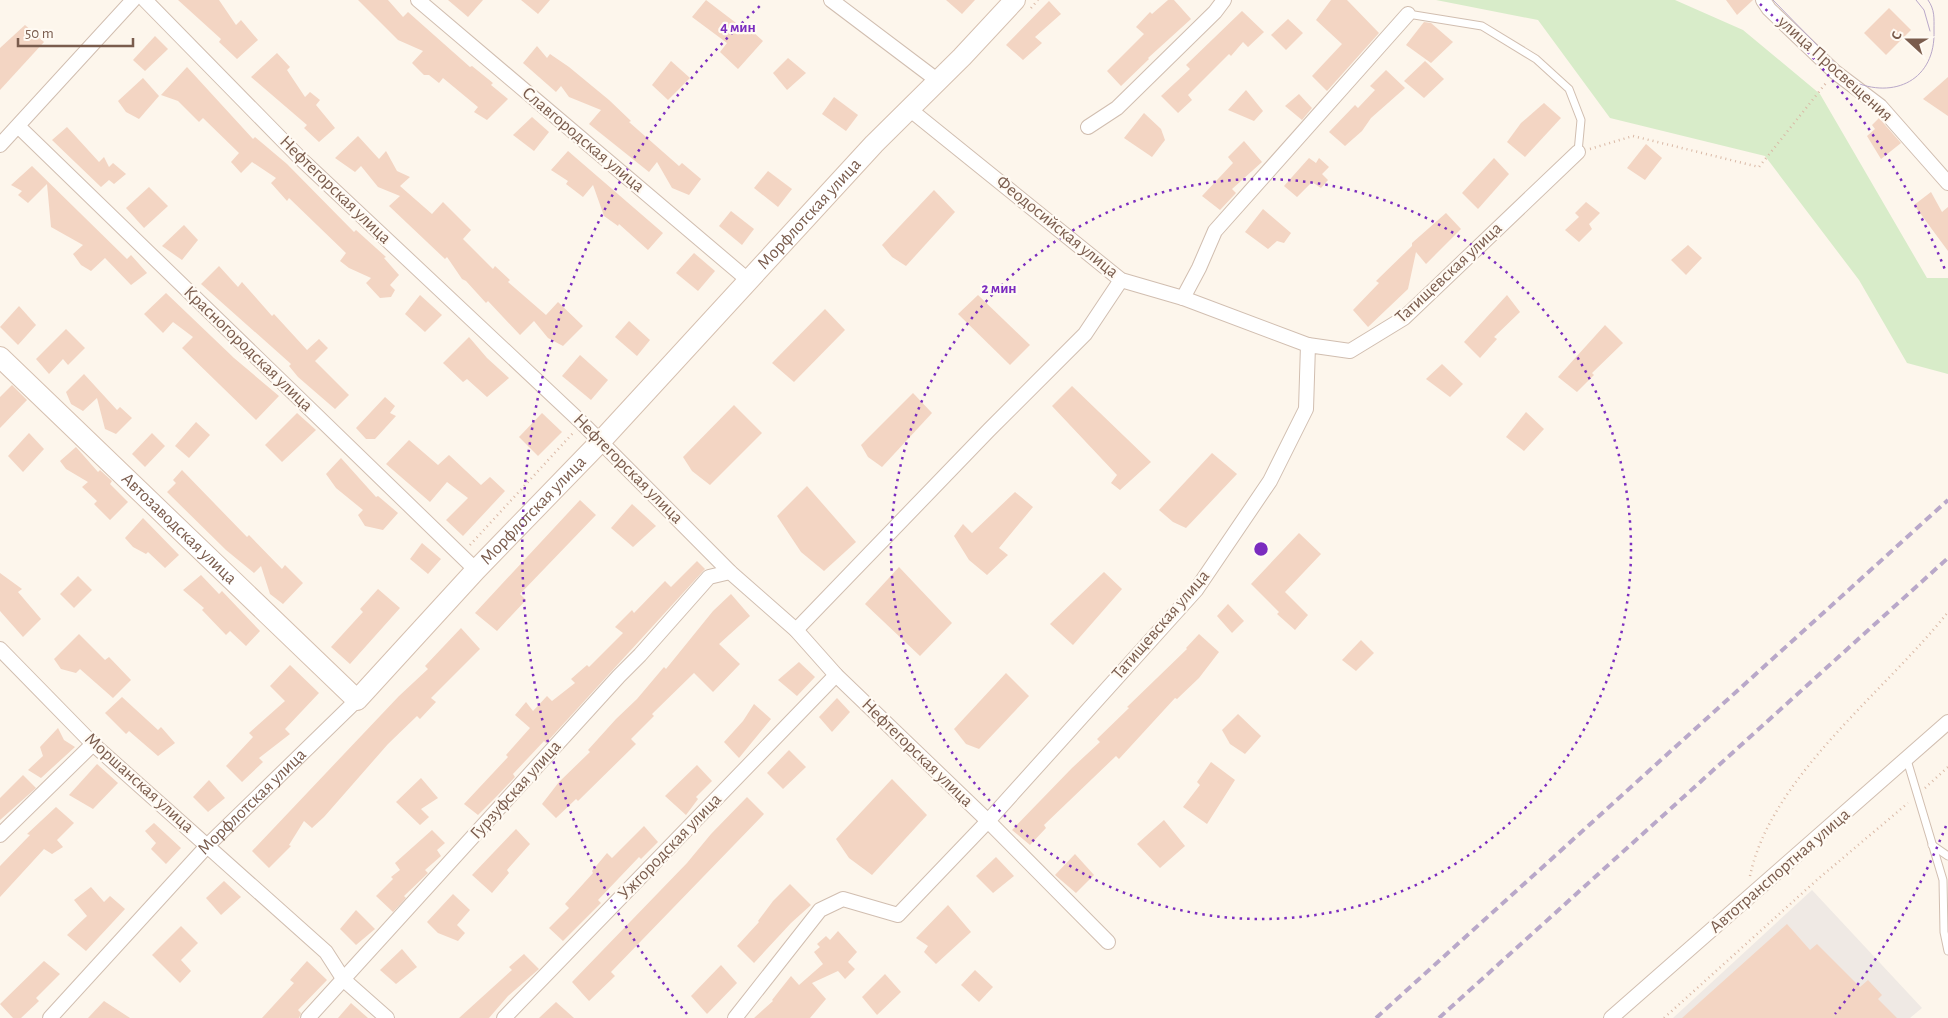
<svg xmlns="http://www.w3.org/2000/svg" width="1948" height="1018" font-family="'Alegreya Sans',sans-serif">
	<rect width="100%" height="100%" fill="#fdf6ec"/>
	<path fill="#efe9e4" d="M1812,890L1922,1008L1910,1018H1673Z"/>
	<path fill="#d8ecc9" d="M1436,0H1675L1743,30L1820,94L1927,278H1948V374L1907,363L1859,280L1765,156L1610,118L1538,20Z"/>
	<g fill="#f3d5c3">
		<path d="M178,0H219L236,25L241,20L258,40L237,59L219,42L221,39Z"/>
		<path d="M358,0H388L403,17L408,12L470,67L472,66L493,83L491,85L508,99L487,120L474,112L478,107L443,78L439,83L429,75H424L412,63L423,51L398,40Z"/>
		<path d="M448,0H483L468,17Z"/>
		<path d="M521,0H550L538,14Z"/>
		<path d="M706,0L740,26L743,23L763,41L738,69L720,52L727,43L692,17Z"/>
		<path d="M946,0H975L962,14Z"/>
		<path d="M1168,0H1174L1191,19L1148,58L1149,59L1121,86L1107,71L1144,34L1136,27L1150,12L1152,14Z"/>
		<path d="M1331,0H1347L1379,33L1327,91L1312,76L1342,44L1316,20Z"/>
		<path d="M1726,0H1753L1737,15Z"/>
		<path d="M1049,1L1061,14L1035,37L1042,43L1023,60L1006,45Z"/>
		<path d="M1889,8L1911,30L1886,55L1864,33Z"/>
		<path d="M1242,11L1264,32L1248,47L1243,42L1231,56L1229,54L1188,95L1192,100L1178,113L1161,96L1190,69L1186,65Z"/>
		<path d="M1288,19L1303,33L1286,50L1271,35Z"/>
		<path d="M1424,22L1431,23L1453,42L1431,63L1406,45Z"/>
		<path d="M25,25L44,42L0,90V48Z"/>
		<path d="M155,36L168,49L145,71L133,60Z"/>
		<path d="M537,46L547,58L550,54L569,67L609,100L631,121L629,122L679,166L682,163L701,179L689,195L672,188L657,162L649,172L589,124L601,110L569,97L561,86L556,92L523,63Z"/>
		<path d="M277,53L290,67L287,70L305,97L310,92L320,100L316,105L335,128L319,142L304,128L307,125L251,77Z"/>
		<path d="M788,58L806,73L787,90L773,73Z"/>
		<path d="M671,61L690,78L668,100L652,85Z"/>
		<path d="M1425,61L1444,79L1424,98L1404,81Z"/>
		<path d="M187,67L253,139L255,137L287,164L354,232L356,230L386,257L384,258L399,275L390,285L395,290L391,297L380,298L366,283L371,278L349,268L340,261L346,253L289,198L287,201L271,183L276,178L252,162L241,173L231,162L239,153L203,118L199,122L178,101L161,95Z"/>
		<path d="M1386,70L1405,88L1371,118L1362,131L1345,146L1329,132L1355,105L1358,108L1375,90L1370,86Z"/>
		<path d="M1948,77V116L1923,99Z"/>
		<path d="M143,78L159,96L139,119L126,112L118,101Z"/>
		<path d="M1246,90L1263,111L1254,121L1228,110Z"/>
		<path d="M1299,94L1312,108L1302,120L1285,106Z"/>
		<path d="M834,97L858,115L846,131L822,114Z"/>
		<path d="M1544,103L1561,118L1525,157L1507,142L1521,123Z"/>
		<path d="M1144,113L1161,129L1165,140L1152,157L1124,138Z"/>
		<path d="M532,117L549,132L534,151L513,135Z"/>
		<path d="M1879,118L1901,143L1881,159L1867,136L1875,129L1872,125Z"/>
		<path d="M67,127L99,162L104,157L109,167L113,163L126,174L114,184L109,180L101,187L52,140Z"/>
		<path d="M358,136L379,159L386,151L397,171L410,177L400,186L432,214L443,202L471,230L463,239L493,269L495,266L510,280L508,282L546,315L558,302L583,326L563,346L548,338L534,321L520,335L488,301L486,303L466,281L462,279L447,257L445,259L389,206L400,196L378,187L361,166L355,172L335,158Z"/>
		<path d="M1244,141L1262,162L1232,189L1236,193L1220,210L1202,196L1233,163L1228,157Z"/>
		<path d="M1646,144L1662,158L1645,180L1627,168Z"/>
		<path d="M568,151L663,233L648,250L619,224L618,226L604,216L593,185L583,197L566,184L568,181L551,170Z"/>
		<path d="M1309,158L1316,163L1319,158L1329,167L1322,174L1328,180L1321,188L1312,182L1297,197L1284,186Z"/>
		<path d="M1494,158L1509,174L1478,209L1462,193Z"/>
		<path d="M32,166L127,259L131,255L147,273L131,285L105,258L91,271L81,265L73,254L83,245L51,227L47,184L28,203L18,195L22,191L11,185Z"/>
		<path d="M768,171L792,189L778,207L754,188Z"/>
		<path d="M149,187L168,206L144,228L126,208Z"/>
		<path d="M934,190L955,212L906,266L892,257L882,245Z"/>
		<path d="M1931,192L1942,212L1948,207V251L1914,205Z"/>
		<path d="M1586,202L1600,213L1589,224L1592,229L1579,242L1565,230L1579,217L1575,213Z"/>
		<path d="M1263,209L1291,233L1284,243L1277,241L1268,249L1245,232Z"/>
		<path d="M731,211L754,229L742,245L719,226Z"/>
		<path d="M1446,213L1461,229L1426,264L1416,252L1408,289L1368,327L1353,310L1379,283L1376,281L1412,246V243Z"/>
		<path d="M184,225L198,240L182,260L162,246Z"/>
		<path d="M1688,245L1702,258L1686,275L1671,260Z"/>
		<path d="M694,253L715,271L698,291L676,273Z"/>
		<path d="M219,266L238,287L242,282L272,316L274,314L307,350L319,339L328,348L315,361L349,395L335,409L298,377L289,366L291,364L201,284Z"/>
		<path d="M166,293L234,358L279,396L256,420L182,348L193,337L173,322L163,333L144,314Z"/>
		<path d="M420,295L442,315L425,332L405,314Z"/>
		<path d="M978,295L1030,345L1010,365L958,314Z"/>
		<path d="M1507,295L1520,312L1494,337L1497,339L1480,358L1464,342Z"/>
		<path d="M19,306L36,325L18,345L0,327Z"/>
		<path d="M825,309L845,330L794,382L772,363Z"/>
		<path d="M629,321L650,340L637,356L615,337Z"/>
		<path d="M1605,325L1623,343L1592,373L1594,375L1577,392L1558,377Z"/>
		<path d="M66,329L85,348L68,365L63,359L49,374L36,359Z"/>
		<path d="M469,337L487,358L509,378L487,397L467,379L463,382L443,363Z"/>
		<path d="M580,355L608,380L591,400L562,376Z"/>
		<path d="M1442,364L1463,384L1450,397L1426,379Z"/>
		<path d="M84,374L117,410L120,407L132,418L116,434L105,429L97,398L83,411L71,404L66,392Z"/>
		<path d="M12,385L27,400L0,428V397Z"/>
		<path d="M1072,386L1151,462L1120,490L1111,483L1117,475L1052,406Z"/>
		<path d="M913,393L932,413L882,467L868,457L861,445Z"/>
		<path d="M385,397L395,406L390,413L396,416L375,439H366L356,428Z"/>
		<path d="M734,405L762,433L710,485L692,471L683,457Z"/>
		<path d="M1526,412L1544,429L1524,451L1506,437Z"/>
		<path d="M297,413L316,430L282,462L265,445Z"/>
		<path d="M542,413L562,432L538,456L519,437Z"/>
		<path d="M196,422L210,435L189,458L175,446Z"/>
		<path d="M29,433L44,449L23,472L8,456Z"/>
		<path d="M152,433L165,446L145,467L132,454Z"/>
		<path d="M409,440L438,465L449,455L481,485L490,477L505,491L463,536L446,520L468,498L447,482L430,502L386,464Z"/>
		<path d="M76,447L98,472L100,470L112,481L110,484L128,502L110,520L94,504L97,501L82,487L88,482L66,469L60,461Z"/>
		<path d="M1212,453L1237,474L1186,528L1173,522L1159,510Z"/>
		<path d="M341,458L376,497L378,496L398,513L383,530L365,526L358,515L363,510L336,488L326,474Z"/>
		<path d="M182,470L247,537L249,535L282,569L285,565L303,583L283,604L270,594L261,566L254,573L226,550L167,492L176,483L173,480Z"/>
		<path d="M807,486L856,542L824,571L801,552L777,516Z"/>
		<path d="M1015,492L1033,507L999,548L1008,555L987,575L969,560L954,536L963,524L972,533Z"/>
		<path d="M580,500L596,515L520,594L526,600L497,631L475,613Z"/>
		<path d="M632,504L656,526L633,547L611,528Z"/>
		<path d="M143,518L179,555L165,568L148,552L146,554L133,547L125,538Z"/>
		<path d="M1299,533L1321,554L1285,592L1308,615L1295,630L1277,614L1279,612L1251,584Z"/>
		<path d="M422,543L441,559L428,574L410,559Z"/>
		<path d="M697,561L705,569L546,743L544,741L513,774L515,777L497,796L478,815L464,804L508,757L506,755L530,728L515,715L526,702L533,711L547,696L552,701L575,683L571,679L587,665L589,667L623,633L615,627L632,610L634,613L665,581L671,587Z"/>
		<path d="M899,567L952,623L920,656L865,604Z"/>
		<path d="M1104,572L1122,589L1073,645L1050,624Z"/>
		<path d="M0,573L22,589L18,592L41,619L23,637L0,611Z"/>
		<path d="M201,575L219,594L222,591L260,631L246,646L230,631L226,635L202,610L204,608L183,590Z"/>
		<path d="M78,576L92,590L74,608L60,594Z"/>
		<path d="M378,589L400,608L350,664L331,647L363,612L360,609Z"/>
		<path d="M731,594L750,616L719,644L740,664L713,692L694,673L652,714L654,716L631,739L636,744L578,801L576,799L556,818L542,804L559,782L590,752L588,750L616,719L637,699L664,667L666,669L713,611Z"/>
		<path d="M1228,604L1244,621L1232,633L1217,616Z"/>
		<path d="M461,628L480,649L431,698L436,702L420,719L417,716L388,744L324,817L312,828L304,821L289,845L291,846L269,868L252,851L399,696L428,669L425,666Z"/>
		<path d="M79,634L105,660L109,657L131,680L113,698L80,669L76,673L61,669L54,659Z"/>
		<path d="M1199,634L1219,652L1199,678L1177,699L1175,698L1119,759L1116,756L1044,825L1046,828L1030,845L1012,830L1072,768L1100,742L1097,739L1129,708L1127,707L1187,649L1186,648Z"/>
		<path d="M1361,640L1374,653L1356,671L1342,660Z"/>
		<path d="M799,662L815,677L797,696L778,680Z"/>
		<path d="M290,665L319,693L285,729L290,734L259,758L263,762L242,782L226,766L253,737L249,733L285,701L270,686Z"/>
		<path d="M1006,673L1029,696L979,749L966,744L954,729Z"/>
		<path d="M122,697L158,730L161,727L175,743L158,756L129,731L126,734L105,713Z"/>
		<path d="M837,698L850,712L832,732L819,717Z"/>
		<path d="M754,704L771,719L739,758L724,742L743,721Z"/>
		<path d="M1238,714L1261,736L1245,754L1230,744L1222,730Z"/>
		<path d="M58,728L64,740L75,747L41,778L28,770L43,756L40,747Z"/>
		<path d="M789,750L806,767L783,789L767,773Z"/>
		<path d="M1211,762L1235,780L1207,824L1183,807L1200,785L1197,782Z"/>
		<path d="M97,764L118,783L93,809L69,795Z"/>
		<path d="M697,765L712,781L696,797L698,799L686,815L665,796Z"/>
		<path d="M23,775L36,788L0,820V798Z"/>
		<path d="M421,778L438,798L421,809L429,817L420,825L396,802Z"/>
		<path d="M892,779L927,815L872,875L849,858L836,839Z"/>
		<path d="M209,780L225,798L208,812L193,797Z"/>
		<path d="M747,797L764,814L611,972L615,976L589,1001L572,982L687,863L711,834Z"/>
		<path d="M56,807L74,823L57,840L63,847L52,854L44,849L0,897V866L30,835L27,834Z"/>
		<path d="M1164,820L1185,846L1160,868L1137,844Z"/>
		<path d="M154,823L181,848L166,864L151,849L156,843L145,831Z"/>
		<path d="M644,826L658,842L641,859L639,857L598,900L601,903L563,941L549,928L569,908L565,904L593,873L592,871L607,853L612,858Z"/>
		<path d="M516,829L530,844L507,870L509,873L492,893L472,875Z"/>
		<path d="M432,830L445,843L437,850L441,856L425,870L428,873L404,896L406,898L393,912L376,896L393,879L391,877L400,870L395,863Z"/>
		<path d="M1075,854L1094,875L1076,893L1055,875Z"/>
		<path d="M996,857L1014,876L993,893L976,876Z"/>
		<path d="M224,881L241,897L221,915L206,898Z"/>
		<path d="M790,884L811,905L791,923L754,963L737,946L759,922L758,921L773,901Z"/>
		<path d="M91,887L104,902L110,896L125,909L86,951L67,935L87,916L74,900Z"/>
		<path d="M453,894L470,910L457,925L465,933L458,941L438,933L427,922Z"/>
		<path d="M948,905L971,932L936,964L924,952L928,946L916,938Z"/>
		<path d="M356,910L375,929L356,945L340,929Z"/>
		<path d="M1787,924L1810,950L1817,944L1860,987L1868,980L1882,995L1878,999L1897,1018H1682Z"/>
		<path d="M181,926L198,943L181,960L191,971L180,983L152,955Z"/>
		<path d="M838,931L857,952L848,962L855,969L845,979L838,971L812,983L826,999L810,1018H754L773,1001L772,1000L791,976L799,985L823,964L814,952L820,947L817,944L826,936L830,940Z"/>
		<path d="M402,949L417,967L396,984L380,970Z"/>
		<path d="M524,954L539,969L508,996L489,1018H459L512,970L509,967Z"/>
		<path d="M44,961L60,974L36,998L39,1001L21,1018H13L0,1004Z"/>
		<path d="M307,961L327,980L298,1010L301,1013L299,1018H262L294,983L290,980Z"/>
		<path d="M721,965L737,983L707,1014L691,996Z"/>
		<path d="M975,970L993,987L979,1002L961,985Z"/>
		<path d="M885,974L901,992L877,1015L862,997Z"/>
		<path d="M104,1001L130,1018H88Z"/>
		<path d="M556,1002L574,1018H539Z"/>
		<path d="M351,1003L368,1018H338Z"/>
	</g>
	<g fill="none" stroke-linecap="round" stroke-linejoin="round">
		<g stroke="#d1beb0" stroke-width="9">
			<g id="lane">
				<path d="M1408,14L1482,26L1536,59L1569,89L1581,120L1578,152"/>
				<path d="M1907,760L1943,880L1944,932L1948,951"/>
				<path d="M1932,845L1948,856"/>
			</g>
		</g>
		<g stroke="#d1beb0" stroke-width="16">
			<g id="street">
				<path d="M145,0L301,159L582,423L730,572L796,630L836,675L988,821L1108,942"/>
				<path d="M418,0L748,280"/>
				<path d="M831,0L937,80"/>
				<path d="M1763,0L1769,9L1835,72L1880,106L1948,183"/>
				<path d="M908,108L1121,280L1183,298L1308,345"/>
				<path d="M19,127L476,570"/>
				<path d="M1088,127L1117,108L1215,12L1224,0"/>
				<path d="M0,145L133,0"/>
				<path d="M1183,298L1199,268L1215,231L1408,14"/>
				<path d="M796,630L989,430L1085,334L1121,280"/>
				<path d="M0,649L93,744L326,952L344,980L387,1018"/>
				<path d="M0,835L93,744"/>
				<path id="s1" d="M50,1018L208,845L357,700"/>
				<path d="M308,1018L619,676L640,655L709,577L730,572"/>
				<path d="M504,1018L836,675"/>
				<path d="M735,1018L820,910L843,899L898,915L988,821L1196,590L1270,481L1306,409L1308,345L1350,351L1404,318L1578,152"/>
				<path d="M1611,1018L1948,722"/>
			</g>
		</g>
		<g stroke="#d6c0b0" stroke-width="22">
			<g id="secondary">
				<path id="s2" d="M0,357L357,700L476,570L601,441L874,144L962,57L1015,0"/>
			</g>
		</g>
		<g stroke="#d9b8a5" stroke-width="2.5" stroke-dasharray="1 4" stroke-linecap="butt">
			<path d="M1031,8L1038,0"/>
			<path d="M1590,149L1633,136L1759,167L1826,83"/>
			<path d="M470,545L573,433"/>
			<path d="M1925,788L1948,767"/>
			<path d="M1750,876C1771,776 1886,691 1948,612"/>
			<path d="M1664,1018L1818,879L1908,803"/>
		</g>
		<use href="#lane" stroke="#fff" stroke-width="7"/>
		<use href="#street" stroke="#fff" stroke-width="14"/>
		<use href="#secondary" stroke="#fff" stroke-width="20"/>
		<g stroke="#b9a8c9" stroke-width="1">
			<path d="M1773,0L1852,81C1894,100 1936,80 1934,30C1934,18 1935,10 1928,0"/>
			<path d="M1916,0L1924,10L1930,31"/>
		</g>
		<g stroke="#b9a8c9" stroke-width="4" stroke-dasharray="8 5" stroke-linecap="butt">
			<path d="M1376,1018L1948,500"/>
			<path d="M1439,1018L1948,558"/>
		</g>
	</g>
	<g fill="none" stroke="#7b2cbf" stroke-width="2.5" stroke-dasharray="2.5 5">
		<circle cx="1261" cy="549" r="370"/>
		<path d="M1946 826A739 739 0 0 1 1835 1014M687 1014A739 739 0 0 1 762 4M1760 4A739 739 0 0 1 1946 272"/>
	</g>
	<g text-anchor="middle" dominant-baseline="central" stroke-width="4.5" stroke-linejoin="round" paint-order="stroke">
		<g font-size="18" fill="#7a5c4d" stroke="#fffaf3">
			<text transform="translate(1835 69) rotate(42)">улица Просвещения</text>
			<text transform="translate(583 140) rotate(40)">Славгородская улица</text>
			<text transform="translate(335 190) rotate(44)">Нефтегорская улица</text>
			<text stroke="none"><textPath href="#s2" startOffset="1159">Морфлотская улица</textPath></text>
			<text transform="translate(1057 227) rotate(39)">Феодосийская улица</text>
			<text transform="translate(1449 273) rotate(-43)">Татищевская улица</text>
			<text transform="translate(248 349) rotate(44)">Красногородская улица</text>
			<text transform="translate(628 469) rotate(45)">Нефтегорская улица</text>
			<text stroke="none"><textPath href="#s2" startOffset="754">Морфлотская улица</textPath></text>
			<text stroke="none"><textPath href="#s2" startOffset="248">Автозаводская улица</textPath></text>
			<text transform="translate(1161 625) rotate(-49)">Татищевская улица</text>
			<text transform="translate(917 753) rotate(44)">Нефтегорская улица</text>
			<text transform="translate(139 783) rotate(42)">Моршанская улица</text>
			<text transform="translate(516 790) rotate(-48)">Гурзуфская улица</text>
			<text stroke="none"><textPath href="#s1" startOffset="296">Морфлотская улица</textPath></text>
			<text transform="translate(670 847) rotate(-46)">Ужгородская улица</text>
			<text transform="translate(1780 871) rotate(-41)">Автотранспортная улица</text>
		</g>
	</g>
	<circle cx="1261" cy="549" r="8" fill="#7b2cbf" stroke="#fffaf3" stroke-width="2.5"/>
	<g font-size="15" text-anchor="middle" font-weight="bold" fill="#7b2cbf" stroke="#fffaf3" stroke-width="4.5" stroke-linejoin="round" paint-order="stroke">
		<text x="738" y="32">4 мин</text>
		<text x="999" y="293">2 мин</text>
	</g>
	<g transform="translate(1908 40) rotate(291)" stroke="#fffaf3" stroke-width="4" paint-order="stroke">
	<path d="M0-4L9 19L0 12L-9 19Z" fill="#7a5c4d"/>
	<text y="-8" font-size="14" font-weight="bold" text-anchor="middle" fill="#7a5c4d">С</text>
	</g>
	<path d="M18 38v8h115v-8" fill="none" stroke="#7a5c4d" stroke-width="2.5"/>
	<text x="25" y="38" font-size="15" fill="#7a5c4d" stroke="#fffaf3" stroke-width="4" paint-order="stroke">50 m</text>
</svg>
